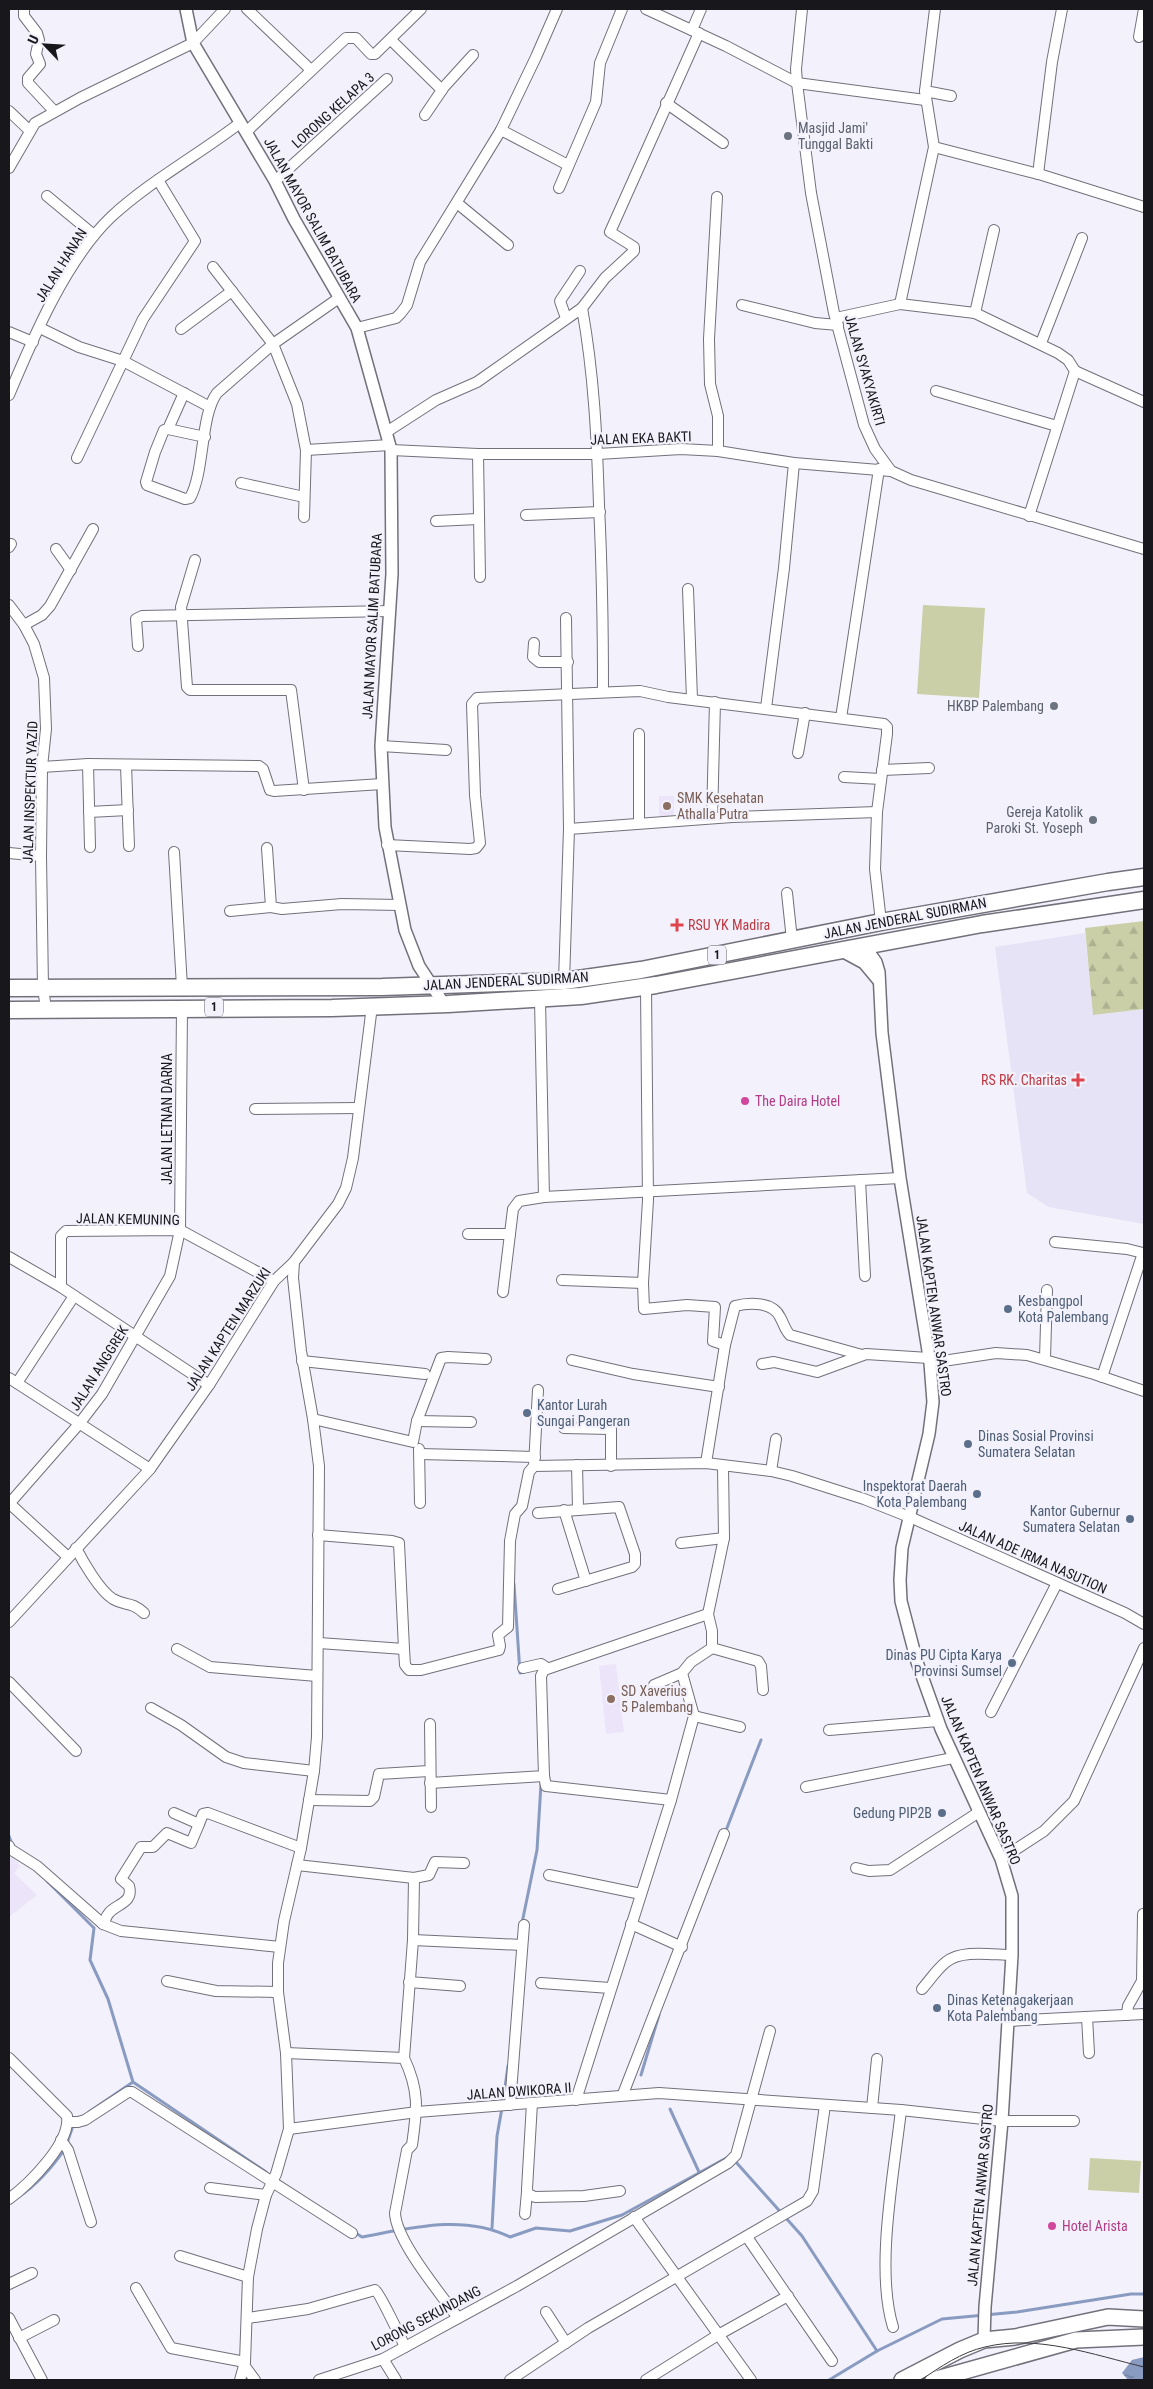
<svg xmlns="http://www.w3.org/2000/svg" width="1153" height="2389" font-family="'Roboto Condensed',sans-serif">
	<defs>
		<pattern id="forest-firs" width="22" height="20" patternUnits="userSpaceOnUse" patternTransform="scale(1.25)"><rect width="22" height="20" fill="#cbcfa7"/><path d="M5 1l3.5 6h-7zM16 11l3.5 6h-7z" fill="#aeb18f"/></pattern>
		<pattern id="water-ripples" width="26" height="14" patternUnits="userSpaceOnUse" patternTransform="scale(1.25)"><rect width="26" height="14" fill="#899bc0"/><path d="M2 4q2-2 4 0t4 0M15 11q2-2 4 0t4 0" fill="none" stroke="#6f7d9b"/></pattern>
	</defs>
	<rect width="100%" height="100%" fill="#f2f1fc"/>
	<path fill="#e5e3f5" d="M1085,933L1093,1015L1144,1009V1224L1049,1207L1027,1193L995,947Z"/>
	<g fill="#ece5fa">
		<rect x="659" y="796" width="15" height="20"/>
		<path d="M616,1664L624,1732L606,1734L599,1666Z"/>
		<path d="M9,1853L20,1866L14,1873L37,1895L9,1917Z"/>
	</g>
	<path fill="url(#forest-firs)" d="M1144,921V1009L1093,1015L1085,928Z"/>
	<g fill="#cbcfa7">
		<path d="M923,605L985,608L979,698L917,694Z"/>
		<path d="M1090,2158L1141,2161L1139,2193L1088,2190Z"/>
	</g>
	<path fill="url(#water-ripples)" d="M1144,2357V2380H1128L1122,2373L1132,2360Z"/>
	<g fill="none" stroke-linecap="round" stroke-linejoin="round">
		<g stroke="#899bc0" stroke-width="3">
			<path d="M514,1584L520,1673L524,1672"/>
			<path d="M725,1833L761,1740"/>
			<path d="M9,1836L12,1844"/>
			<path d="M47,1881L94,1928L90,1960L108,1999L133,2082L266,2172"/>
			<path d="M522,1923L537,1850L541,1784"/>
			<path d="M641,2075L659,2015"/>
			<path d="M503,2102L508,2066"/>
			<path d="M670,2109L699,2172"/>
			<path d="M89,2112L133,2082"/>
			<path d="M67,2143L74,2123"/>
			<path d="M735,2161L802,2236L877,2351"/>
			<path d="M17,2198C37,2185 51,2168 65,2149"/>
			<path d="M492,2228L497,2136L502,2108"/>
			<path d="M354,2232L362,2237C411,2228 463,2214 510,2237L536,2228L570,2231L622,2215L730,2156"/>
			<path d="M829,2380L877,2351L942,2319L1017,2312L1131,2294H1144"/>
		</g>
		<g stroke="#72717b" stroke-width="12">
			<g id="minor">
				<path d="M24,9V16L37,33L39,40L36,54L40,64L28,78V83L54,111"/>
				<path d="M247,9L311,70"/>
				<path d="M646,9L726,46L797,83L925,100"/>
				<path d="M802,9L796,69L797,83L811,193L834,313L864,425L869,436L875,449L891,471L911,480L1144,549"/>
				<path d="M692,30L701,9"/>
				<path d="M1139,37L1144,9"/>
				<path d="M391,40L442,90"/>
				<path d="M925,91L951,96"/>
				<path d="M666,103L723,143"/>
				<path d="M9,111L29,130"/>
				<path d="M425,115L444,87L473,55"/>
				<path d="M501,130L568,165"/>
				<path d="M246,132L346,38H356L371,54H375L421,9"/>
				<path d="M934,147L1042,175L1144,207"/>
				<path d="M9,168L35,123L80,98L193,43L225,9"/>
				<path d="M1038,174L1052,62L1062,9"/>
				<path d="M275,181L387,79"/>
				<path d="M559,188L596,102L600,63L622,9"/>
				<path d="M47,196L94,235"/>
				<path d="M717,197L709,339L710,384L718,416V451"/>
				<path d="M457,203L508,245"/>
				<path d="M213,267L273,344L297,404L306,450L304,517"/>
				<path d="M900,304L934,147L925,91L935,9"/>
				<path d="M742,305L815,323L838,325"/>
				<path d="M582,308L605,278L634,251V247L610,232L699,33"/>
				<path d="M975,313L1058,353L1068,360L1075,371L1029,516"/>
				<path d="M566,318L560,301L580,271"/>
				<path d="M836,318L900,304L975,313L994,230"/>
				<path d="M40,328L79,347L123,361L210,407"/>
				<path d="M357,328L396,318L401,313L407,305L420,262L501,130L536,57L557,9"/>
				<path d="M181,329L232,291"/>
				<path d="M9,332L33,342"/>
				<path d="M1041,343L1082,238"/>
				<path d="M1075,371L1144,402"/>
				<path d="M936,391L1057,426"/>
				<path d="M9,395C33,338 66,260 111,217C150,181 198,155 240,123"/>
				<path d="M168,429L184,393"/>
				<path d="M388,431L436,400L477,382L582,308C594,374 597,439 599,505C602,567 603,629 603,691"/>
				<path d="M205,437L168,429L164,430L155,452L146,482L147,485L185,499L190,498C205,471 200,416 217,393L273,344L339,298"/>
				<path d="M306,450L390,445"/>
				<path d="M391,450L478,454H598L681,449L718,451L794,463L891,471"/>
				<path d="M478,454L480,577"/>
				<path d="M77,458L143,319L195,241L158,180"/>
				<path d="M241,483L304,497"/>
				<path d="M526,515L600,512"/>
				<path d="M436,521L478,519"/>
				<path d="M9,547L11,544"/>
				<path d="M56,549L71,570"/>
				<path d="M195,560L181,607L187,687L190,690H291L304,790"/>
				<path d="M688,589L692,699"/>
				<path d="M9,605L24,625L34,644L44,678L46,729L42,767L41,856L43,988L46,1009"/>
				<path d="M24,625L42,615L50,606L93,529"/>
				<path d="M534,643L533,657L539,662H568"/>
				<path d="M138,646L136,619L142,616L390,611"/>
				<path d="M766,708L784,568L794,463"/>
				<path d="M841,718L879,469"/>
				<path d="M639,734V822"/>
				<path d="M381,746L446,750"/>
				<path d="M798,753L805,713"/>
				<path d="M88,764L90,847"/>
				<path d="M126,765L129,846"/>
				<path d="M42,767L88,764L259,766L263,769L270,790L274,791L382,784"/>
				<path d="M882,770L929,768"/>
				<path d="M844,777L881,779"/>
				<path d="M89,812L128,810"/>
				<path d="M712,818L715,702"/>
				<path d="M569,829L732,817L877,812"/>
				<path d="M387,845L470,849L476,848L480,843L475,795L472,704L477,698L640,691L668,697L884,724L887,727V734L877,812L875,869L881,922"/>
				<path d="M267,848L271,907L282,909L342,904L400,905"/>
				<path d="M174,852L182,987"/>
				<path d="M9,853L41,856"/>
				<path d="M787,893L792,940"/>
				<path d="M230,911L271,907"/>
				<path d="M564,981L569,829L566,618"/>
				<path d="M540,999L544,1197"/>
				<path d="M255,1109L359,1108"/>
				<path d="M860,1180L865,1276"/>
				<path d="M468,1234H510"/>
				<path d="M1055,1242L1127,1249L1143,1253L1102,1377"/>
				<path d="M9,1257L61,1287L209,1385"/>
				<path d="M562,1280L643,1283L648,1200L646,987"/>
				<path d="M643,1283L644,1309L687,1305L715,1307L713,1341L725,1345"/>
				<path d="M61,1287V1236L66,1231L180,1230L274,1281"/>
				<path d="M503,1292L513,1209L519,1201L544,1197L900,1178"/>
				<path d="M1045,1359L1047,1290"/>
				<path d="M572,1360L633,1374L719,1387"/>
				<path d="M302,1361L425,1374"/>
				<path d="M930,1363L996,1353L1027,1355L1094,1374L1144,1391"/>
				<path d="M762,1364L774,1362L817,1372L866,1354L929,1358"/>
				<path d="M9,1378L150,1469"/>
				<path d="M17,1383L74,1296"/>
				<path d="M313,1419L413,1442L417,1421L441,1358L448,1357L486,1359"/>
				<path d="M417,1421L471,1422"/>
				<path d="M564,1428L611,1429V1466"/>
				<path d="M419,1449L420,1503"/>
				<path d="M420,1454L535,1457"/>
				<path d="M706,1463L725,1345L735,1306C750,1302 773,1302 780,1317C784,1324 785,1330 790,1335L862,1355"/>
				<path d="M577,1465L578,1509"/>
				<path d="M534,1466L706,1463L771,1471L792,1476L864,1499L912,1518L1125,1613L1144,1624"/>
				<path d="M771,1471L776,1439"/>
				<path d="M9,1503L68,1557"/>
				<path d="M9,1504L79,1424L102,1394L170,1276L180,1230L182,1007"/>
				<path d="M564,1510L586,1581"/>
				<path d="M538,1513L619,1507L635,1554V1564L632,1567L558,1589"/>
				<path d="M318,1535L392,1541L399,1543L404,1649L405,1665L409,1670H421L499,1650L500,1646L498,1635L508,1627L510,1541L515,1514L522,1506L529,1472L534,1466L538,1390"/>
				<path d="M681,1543L724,1538"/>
				<path d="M76,1548C83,1562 100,1591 113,1599C125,1606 131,1601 144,1613"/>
				<path d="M9,1622L150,1469L209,1385L274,1281L294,1262L338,1204L346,1188L353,1158L372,1006"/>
				<path d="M319,1643L404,1649"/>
				<path d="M712,1648L758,1661L761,1666L763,1690"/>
				<path d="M177,1649L210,1667L317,1676"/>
				<path d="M523,1668L541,1664L547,1668"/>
				<path d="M9,1682L76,1751"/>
				<path d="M654,1685L682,1673"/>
				<path d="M151,1708L181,1725L226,1757L244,1763L314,1771"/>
				<path d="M991,1712L1057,1583"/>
				<path d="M694,1716L740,1727"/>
				<path d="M430,1724L431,1807"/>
				<path d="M829,1730L938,1721"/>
				<path d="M544,1776L546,1786L671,1800"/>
				<path d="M430,1783L544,1776L541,1676L544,1670L708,1614"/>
				<path d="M806,1787L953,1758"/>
				<path d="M309,1800L370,1801L374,1797L379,1774L429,1771"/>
				<path d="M174,1813L199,1824L203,1814L208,1813L301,1848"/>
				<path d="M9,1846L10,1849L37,1866L103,1924L121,1931L280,1947"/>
				<path d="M1001,1859L1044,1831L1074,1801L1144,1648"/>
				<path d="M297,1865L414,1878L413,1940L404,2058"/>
				<path d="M856,1868L869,1871L890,1870L979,1812"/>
				<path d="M549,1875L641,1894"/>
				<path d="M414,1878L429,1875L435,1862L464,1863"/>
				<path d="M103,1924C105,1921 106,1916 109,1913C116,1904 134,1903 129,1886L121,1879L141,1847H153L167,1833L191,1843L199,1824"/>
				<path d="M631,1924L682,1947"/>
				<path d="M413,1940L522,1945"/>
				<path d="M167,1981L216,1991L278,1992"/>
				<path d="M409,1982L460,1986"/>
				<path d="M541,1983L610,1988"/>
				<path d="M922,1989C930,1980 937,1969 946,1962C962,1949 993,1955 1012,1955"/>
				<path d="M1127,2015L1128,2006L1142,1981L1143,1914"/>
				<path d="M1087,2017L1089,2053"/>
				<path d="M1008,2021L1144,2014"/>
				<path d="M286,2053L404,2058C420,2092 417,2110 412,2145L407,2150L395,2213C396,2241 441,2294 458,2318"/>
				<path d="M9,2058L67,2116C71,2143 29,2184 9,2199"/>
				<path d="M623,2094L724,1834"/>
				<path d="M576,2100L671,1800L694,1716L682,1673L691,1662L712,1648V1631L708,1614L724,1538L723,1466"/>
				<path d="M532,2103L527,2189L528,2194L535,2197L584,2196L620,2191"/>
				<path d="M510,2105L524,1925"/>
				<path d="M872,2108L877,2059"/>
				<path d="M68,2122H78L85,2120L128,2092H132L352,2233"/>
				<path d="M289,2129L417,2112L659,2093L901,2110L1002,2121H1074"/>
				<path d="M61,2140L68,2150L91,2222"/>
				<path d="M210,2188L266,2195"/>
				<path d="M525,2214L527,2192"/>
				<path d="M634,2217L751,2380"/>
				<path d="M747,2237L832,2361"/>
				<path d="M180,2256L248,2277"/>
				<path d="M9,2284L32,2273"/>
				<path d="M136,2288L171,2348L245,2362"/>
				<path d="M546,2312L566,2343"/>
				<path d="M9,2318L42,2380"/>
				<path d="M248,2318L308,2309L375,2290C379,2292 401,2338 405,2347"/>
				<path d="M893,2327C875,2269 894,2173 901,2110"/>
				<path d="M19,2338L54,2320"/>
				<path d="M383,2359L396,2380"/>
				<path d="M244,2365L255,2380"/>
				<path d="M240,2380L245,2362L248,2277L257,2229L266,2195L276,2174L289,2129L286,2053L278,1992V1963L284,1921L301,1848L314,1771L317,1737L319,1466L313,1419L301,1351L293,1278L294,1262"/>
				<path d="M319,2380L383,2359L517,2286L728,2163L736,2155L770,2031"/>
				<path d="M510,2380L588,2328L807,2201L813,2191L825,2105"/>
				<path d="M646,2380L718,2335L788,2296"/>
			</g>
		</g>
		<g stroke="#72717b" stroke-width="14">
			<g id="tertiary">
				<path d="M186,9L193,43L275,181L294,219L357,328L391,450L392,574L381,746L385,827L405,930L419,966L444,1004"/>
				<path d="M856,947L871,955L876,962L879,972L882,1033L900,1178L930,1363L933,1402L929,1434L902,1548L900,1580L901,1601L917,1662L941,1729L1001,1859L1012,1896V1955L1002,2121L985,2307L984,2340"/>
				<path d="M840,950L864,963L879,981"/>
			</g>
		</g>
		<g stroke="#72717b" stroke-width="18">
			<g id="primary">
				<path d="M902,2380L960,2350L984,2340L1015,2337L1108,2317L1144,2319"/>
				<path d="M933,2380L1076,2340L1144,2337"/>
			</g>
		</g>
		<g stroke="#72717b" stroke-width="19">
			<g id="trunk">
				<path d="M9,988L382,987L564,981L641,970L881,922L1108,882L1144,877"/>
				<path d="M9,1010L332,1008L448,1004L581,996L656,985L982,924L1144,900"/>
			</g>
		</g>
		<use href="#minor" stroke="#fff" stroke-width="10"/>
		<use href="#tertiary" stroke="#fff" stroke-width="11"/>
		<use href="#primary" stroke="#fff" stroke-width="15"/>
		<use href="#trunk" stroke="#fff" stroke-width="16"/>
		<path stroke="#3c3b40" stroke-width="1" d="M921,2380C940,2367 962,2352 985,2347C1037,2334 1094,2355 1144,2367"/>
	</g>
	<g fill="#6b7280" stroke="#f2f1fc" stroke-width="2">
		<circle cx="788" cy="136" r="5"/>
		<circle cx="1054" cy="706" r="5"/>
		<circle cx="1093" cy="820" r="5"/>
	</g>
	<g fill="#8d6e63" stroke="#f2f1fc" stroke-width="2">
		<circle cx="667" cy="806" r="5"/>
		<circle cx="611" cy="1699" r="5"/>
	</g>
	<g fill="#e0444e" stroke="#f2f1fc" stroke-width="2">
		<path d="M674.5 917.5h5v5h5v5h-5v5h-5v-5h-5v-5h5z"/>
		<path d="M1075.5 1072.5h5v5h5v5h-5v5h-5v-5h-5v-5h5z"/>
	</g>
	<g fill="#d1479c" stroke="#f2f1fc" stroke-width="2">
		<circle cx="745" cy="1101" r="5"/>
		<circle cx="1052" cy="2226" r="5"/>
	</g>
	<g fill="#5c6f8a" stroke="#f2f1fc" stroke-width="2">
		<circle cx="1008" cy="1309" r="5"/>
		<circle cx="527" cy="1413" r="5"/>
		<circle cx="968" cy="1444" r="5"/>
		<circle cx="977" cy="1494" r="5"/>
		<circle cx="1130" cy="1519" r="5"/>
		<circle cx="1012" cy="1663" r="5"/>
		<circle cx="942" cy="1813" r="5"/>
		<circle cx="937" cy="2008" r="5"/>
	</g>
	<g text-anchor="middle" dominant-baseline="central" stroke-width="4.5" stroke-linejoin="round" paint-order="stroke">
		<g fill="#f2f1fc" stroke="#59585e" stroke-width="1">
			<rect x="708" y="945.5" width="18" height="19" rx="4"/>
			<rect x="205" y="997.5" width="18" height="19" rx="4"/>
		</g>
		<g font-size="12" font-weight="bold" fill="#18171b">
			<text x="717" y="955">1</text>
			<text x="214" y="1007">1</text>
		</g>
		<g font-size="14" fill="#18171b" stroke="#f2f1fc">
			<text transform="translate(333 110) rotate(-42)">LORONG KELAPA 3</text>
			<text transform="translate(313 220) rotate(61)">JALAN MAYOR SALIM BATUBARA</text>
			<text transform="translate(61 265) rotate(-58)">JALAN HANAN</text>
			<text transform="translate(865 370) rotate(74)">JALAN SYAKYAKIRTI</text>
			<text transform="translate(641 438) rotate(-2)">JALAN EKA BAKTI</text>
			<text transform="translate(372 626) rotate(-87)">JALAN MAYOR SALIM BATUBARA</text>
			<text transform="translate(30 792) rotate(-88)">JALAN INSPEKTUR YAZID</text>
			<text transform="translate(905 918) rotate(-11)">JALAN JENDERAL SUDIRMAN</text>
			<text transform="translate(506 981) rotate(-3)">JALAN JENDERAL SUDIRMAN</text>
			<text transform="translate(167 1119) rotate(-90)">JALAN LETNAN DARNA</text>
			<text transform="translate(128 1219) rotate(1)">JALAN KEMUNING</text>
			<text transform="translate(934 1306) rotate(82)">JALAN KAPTEN ANWAR SASTRO</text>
			<text transform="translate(228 1329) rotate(-57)">JALAN KAPTEN MARZUKI</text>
			<text transform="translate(99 1368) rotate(-58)">JALAN ANGGREK</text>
			<text transform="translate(1033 1557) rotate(24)">JALAN ADE IRMA NASUTION</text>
			<text transform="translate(981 1780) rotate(67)">JALAN KAPTEN ANWAR SASTRO</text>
			<text transform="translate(519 2091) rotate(-4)">JALAN DWIKORA II</text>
			<text transform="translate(980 2195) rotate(-85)">JALAN KAPTEN ANWAR SASTRO</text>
			<text transform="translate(426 2318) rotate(-28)">LORONG SEKUNDANG</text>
		</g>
		<g font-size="14" fill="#5b616d" stroke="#f2f1fc" text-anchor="end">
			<text x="798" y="128" text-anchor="start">Masjid Jami'<tspan x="798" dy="16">Tunggal Bakti</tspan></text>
			<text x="1044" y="706">HKBP Palembang</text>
			<text x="1083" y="812">Gereja Katolik<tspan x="1083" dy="16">Paroki St. Yoseph</tspan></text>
		</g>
		<g font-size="14" fill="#785e54" stroke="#f2f1fc" text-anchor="start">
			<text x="677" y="798">SMK Kesehatan<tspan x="677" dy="16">Athalla Putra</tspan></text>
			<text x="621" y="1691">SD Xaverius<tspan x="621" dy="16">5 Palembang</tspan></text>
		</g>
		<g font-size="14" fill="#be3a42" stroke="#f2f1fc" text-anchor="start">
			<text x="688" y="925">RSU YK Madira</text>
			<text x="1067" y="1080" text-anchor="end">RS RK. Charitas</text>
		</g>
		<g font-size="14" fill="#b23c85" stroke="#f2f1fc" text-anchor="start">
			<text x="755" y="1101">The Daira Hotel</text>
			<text x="1062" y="2226">Hotel Arista</text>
		</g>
		<g font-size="14" fill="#4e5e75" stroke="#f2f1fc" text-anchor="start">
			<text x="1018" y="1301">Kesbangpol<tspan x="1018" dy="16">Kota Palembang</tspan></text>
			<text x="537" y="1405">Kantor Lurah<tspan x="537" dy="16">Sungai Pangeran</tspan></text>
			<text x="978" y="1436">Dinas Sosial Provinsi<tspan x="978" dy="16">Sumatera Selatan</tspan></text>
			<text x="967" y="1486" text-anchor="end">Inspektorat Daerah<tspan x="967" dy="16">Kota Palembang</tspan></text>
			<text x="1120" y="1511" text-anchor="end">Kantor Gubernur<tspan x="1120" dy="16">Sumatera Selatan</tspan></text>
			<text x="1002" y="1655" text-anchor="end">Dinas PU Cipta Karya<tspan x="1002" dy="16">Provinsi Sumsel</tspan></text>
			<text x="932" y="1813" text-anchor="end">Gedung PIP2B</text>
			<text x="947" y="2000">Dinas Ketenagakerjaan<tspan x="947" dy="16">Kota Palembang</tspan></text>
		</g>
	</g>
	<rect width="1153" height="2389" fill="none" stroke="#18171b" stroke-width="20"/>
	<g transform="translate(45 45) rotate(295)" stroke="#f2f1fc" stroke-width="4" paint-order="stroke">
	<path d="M0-4L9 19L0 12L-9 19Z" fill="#18171b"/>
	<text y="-8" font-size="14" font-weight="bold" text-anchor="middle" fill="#18171b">U</text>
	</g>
</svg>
